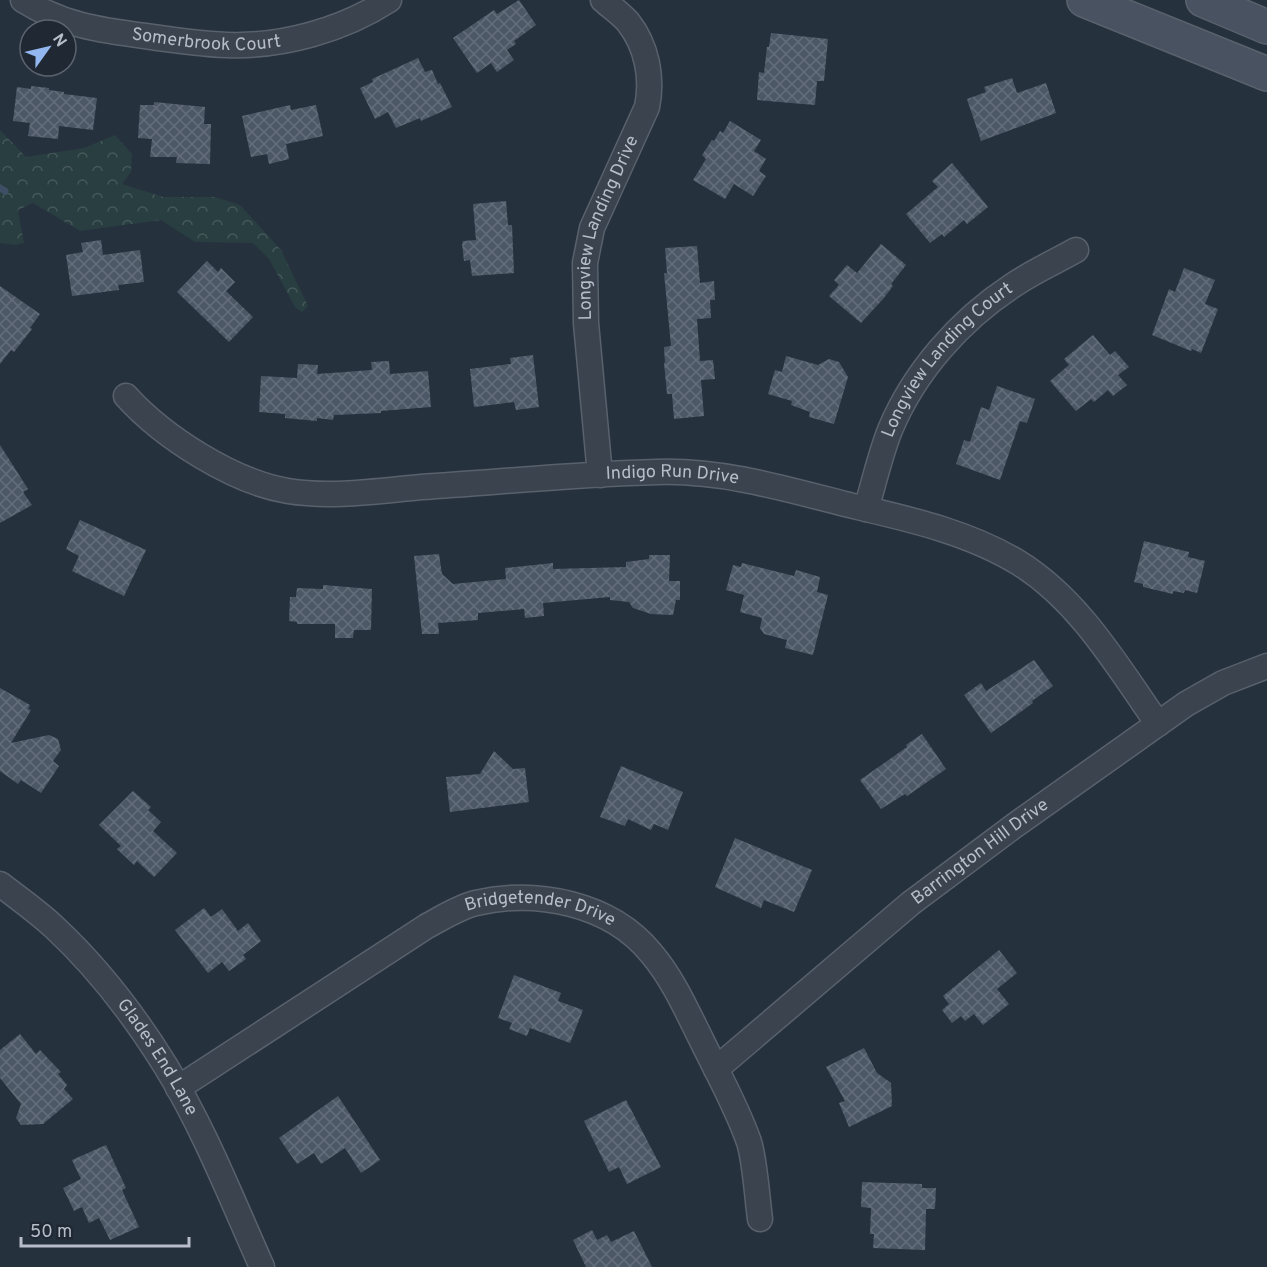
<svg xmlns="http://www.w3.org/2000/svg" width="1267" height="1267" font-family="Overpass,sans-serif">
	<defs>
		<pattern id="forest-crowns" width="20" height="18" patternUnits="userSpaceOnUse" patternTransform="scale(1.5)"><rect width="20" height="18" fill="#293e40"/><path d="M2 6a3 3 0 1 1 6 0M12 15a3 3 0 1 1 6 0" fill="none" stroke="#46585a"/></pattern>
		<pattern id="building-cross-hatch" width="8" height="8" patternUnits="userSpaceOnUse" patternTransform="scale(1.5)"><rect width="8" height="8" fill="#4d5866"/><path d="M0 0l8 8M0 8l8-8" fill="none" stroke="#646e7b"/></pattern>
	</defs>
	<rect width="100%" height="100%" fill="#26313e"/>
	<path fill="url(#forest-crowns)" d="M0,130L26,157L84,148L115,135L132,154L131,172L122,184L163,197H215L240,205L281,250L308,306L302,312L295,307L269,259L253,243L195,242L161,220L80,231L33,203L18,210L24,243L16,245L0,243Z"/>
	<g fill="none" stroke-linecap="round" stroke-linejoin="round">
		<path stroke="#3d4e65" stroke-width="7" d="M0,188L5,191"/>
	</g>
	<g fill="url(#building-cross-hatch)">
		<path d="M519,0L536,25L514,41L516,44L507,50L514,60L497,72L491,63L477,73L453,38L494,10L497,14Z"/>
		<path d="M771,33L828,39L824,81H817L815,105L757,100L759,72L764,73L767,47H769Z"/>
		<path d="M418,58L425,72L432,70L438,84L440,83L452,107L421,121L420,118L396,128L388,112L375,119L360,88L373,82L372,79Z"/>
		<path d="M1012,78L1017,93L1046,83L1056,113L981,141L967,99L986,92L984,87Z"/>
		<path d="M31,86L49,88V90L64,92V94L97,98L93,130L59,126L58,139L28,136L30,123L13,121L17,87L31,89Z"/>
		<path d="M154,102L205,107L204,124H211L210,164L176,163L177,157H150L152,139L138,138L140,105H154Z"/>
		<path d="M290,105L291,110L316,105L323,136L286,144L289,159L269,164L267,154L251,157L242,116Z"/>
		<path d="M730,121L761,140L754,151L766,159L759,171L766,176L753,196L734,184L725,199L693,180L706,159L702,155L712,140L714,141L720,131L723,133Z"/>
		<path d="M952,163L988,207L967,224L964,220L944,237L942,234L930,243L906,214L938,187L932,181Z"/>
		<path d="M506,201L508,225H512L514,273L472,276L470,260L464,261L462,244L463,241L476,240L473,204Z"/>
		<path d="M101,240L103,255L140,250L144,282L118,285L119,290L72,296L66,255L83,252L81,243Z"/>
		<path d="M881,244L906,265L891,284L893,286L883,299L861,323L829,296L839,285L834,280L847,265L857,273Z"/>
		<path d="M697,246L700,283L714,281L715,300H710L711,318L697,319L700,361L713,360L715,379L701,380L704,416L674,419L672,394H667L664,363H665L664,347L671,346L664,273H667L665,248Z"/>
		<path d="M207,261L218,272L221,268L235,282L226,291L253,317L229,342L177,292Z"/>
		<path d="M1184,268L1215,280L1205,304L1218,309L1201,353L1192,349L1191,351L1152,335L1169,289L1175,292Z"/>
		<path d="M0,286L40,314L30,328L32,329L14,352L11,350L0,364Z"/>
		<path d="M1093,335L1110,355L1115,351L1129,367L1118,375L1127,385L1113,396L1108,390L1094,402L1091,399L1076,411L1050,381L1069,365L1064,359Z"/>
		<path d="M533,355L539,407L516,410L514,402L474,407L470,369L511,364L510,358Z"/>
		<path d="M786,356L818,365L829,359L839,362L848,377L834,424L809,417L810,412L791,405L792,401L768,394L775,370L782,372Z"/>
		<path d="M389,361L390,374L428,371L431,407L381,411V413L334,415L333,420L317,418V421L285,418V414L259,412L261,376L297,378L298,364L318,365L317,374L372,370L371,362Z"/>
		<path d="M997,386L1035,399L1027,423L1020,421L1000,480L956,464L964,440L970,442L981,407L989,410Z"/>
		<path d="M0,445L28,489L23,492L32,505L0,523Z"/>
		<path d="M80,520L146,550L124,596L72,571L79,556L66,549Z"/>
		<path d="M1144,541L1189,552L1188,557L1205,561L1197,593L1185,590L1184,593L1173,591V594L1143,587V584L1134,582Z"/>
		<path d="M439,554L442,574L453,584L506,579L505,568L553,563V569L626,567V562L649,559V555H670L669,581H680V600H676L673,615L651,614L633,608L629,602L610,600V597L543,603L544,616L525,618L524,609L478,613V620L438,623L439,634H422L414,556Z"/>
		<path d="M742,563L794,576L796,570L820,577L817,592L828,595L813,655L785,648L787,640L764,634L760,628L762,618L740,612L744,595L726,590L733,565L741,567Z"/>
		<path d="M323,585L372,589L371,630H354L353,638H335V624H297V622L289,621L290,597H296L297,588L323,589Z"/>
		<path d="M1034,660L1053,686L1032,701L1033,703L991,733L964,695L981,683L986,691Z"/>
		<path d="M0,688L30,705L28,709L31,710L11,743L49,735L58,739L61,750L53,761L59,766L41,793L21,780L18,784L0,771Z"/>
		<path d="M922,734L946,769L907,796L905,794L881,809L860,780L907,747L906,745Z"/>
		<path d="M494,751L513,769L525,768L529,802L450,812L446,777L480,774Z"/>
		<path d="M621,766L683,792L668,830L654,824L651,830L628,819L625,826L600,817Z"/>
		<path d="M133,791L151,807L148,810L161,822L153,831L177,853L154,877L137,861L134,865L117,849L121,846L99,825Z"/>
		<path d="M735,838L812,870L794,912L764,900L761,908L715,887Z"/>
		<path d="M204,908L211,917L222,909L238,931L248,923L261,941L243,955L246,959L229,971L222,962L208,973L175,930Z"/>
		<path d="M999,950L1017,973L997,989L1009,1004L983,1025L974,1014L965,1021L961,1016L952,1023L942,1010L949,1004L943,996Z"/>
		<path d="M514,975L561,993L558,1001L583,1010L570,1043L530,1028L527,1036L509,1029L512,1023L498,1018Z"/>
		<path d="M20,1034L36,1054L40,1050L61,1072L58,1074L67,1085L64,1089L73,1099L43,1124L21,1125L16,1118L21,1104L0,1078V1050Z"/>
		<path d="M864,1048L877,1073L891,1083L892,1106L849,1127L839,1103L845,1101L826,1067Z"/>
		<path d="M338,1096L380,1160L361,1173L345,1148L321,1164L314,1153L297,1164L279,1138Z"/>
		<path d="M626,1100L661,1167L627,1184L619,1167L609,1172L584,1121Z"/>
		<path d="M106,1145L126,1188L122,1190L139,1227L110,1240L99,1218L89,1223L82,1207L74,1211L63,1188L81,1179L72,1160Z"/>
		<path d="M862,1182L922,1184V1188H936L935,1209H926L925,1250L873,1248L874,1234H870L871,1208L861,1207Z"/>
		<path d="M592,1230L597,1240L607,1235L611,1242L634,1231L652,1267H586L573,1240Z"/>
	</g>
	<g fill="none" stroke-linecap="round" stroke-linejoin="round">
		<g stroke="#58616c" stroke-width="27">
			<g id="street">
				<path id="s1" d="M23,0C63,25 99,30 145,36C172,40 200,44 227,45C282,47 343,30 389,0"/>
				<path id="s2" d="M126,396C163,437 233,482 288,491C331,498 377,491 421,487C499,482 578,474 657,472C721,470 783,488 845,504C904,518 967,531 1019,563C1080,601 1118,667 1158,724"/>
				<path id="s3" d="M600,475L586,323L585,263L592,228L647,107C653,78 647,46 628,22C621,14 611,7 603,0"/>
				<path id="s4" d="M866,509C874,483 880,455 890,430C914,372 960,320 1012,286C1032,272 1055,262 1076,250"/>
				<path id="s5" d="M0,884C18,898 37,911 54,927C97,967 134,1015 165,1065C204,1128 232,1200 262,1267"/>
				<path id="s6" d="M716,1069L911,903L1014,826L1186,704L1223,683L1267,666"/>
				<path id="s7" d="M178,1088L427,926C442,918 459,907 476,903C536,889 610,903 651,953C673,979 686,1009 701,1039C717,1072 737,1107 749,1142C755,1161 757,1197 760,1219"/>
			</g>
		</g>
		<g stroke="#58616c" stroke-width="36">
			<g id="secondary">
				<path d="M1084,0L1267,74"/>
				<path d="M1203,0L1267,27"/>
			</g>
		</g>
		<use href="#street" stroke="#3a434e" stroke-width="24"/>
		<use href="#secondary" stroke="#495261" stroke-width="33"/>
	</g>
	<g text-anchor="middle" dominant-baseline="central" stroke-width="4.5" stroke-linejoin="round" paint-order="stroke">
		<g font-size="18" fill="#b7bec9" stroke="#1f2833">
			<text stroke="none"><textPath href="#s1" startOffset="190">Somerbrook Court</textPath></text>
			<text stroke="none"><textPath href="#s3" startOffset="252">Longview Landing Drive</textPath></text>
			<text stroke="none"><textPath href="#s4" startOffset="174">Longview Landing Court</textPath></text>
			<text stroke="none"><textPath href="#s2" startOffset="576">Indigo Run Drive</textPath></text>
			<text stroke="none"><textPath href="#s6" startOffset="342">Barrington Hill Drive</textPath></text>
			<text stroke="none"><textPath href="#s7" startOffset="417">Bridgetender Drive</textPath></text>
			<text stroke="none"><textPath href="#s5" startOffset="236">Glades End Lane</textPath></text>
		</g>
	</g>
	<g transform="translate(48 48) rotate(56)"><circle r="28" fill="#1f2833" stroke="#5c646f" stroke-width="1.5"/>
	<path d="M0-4.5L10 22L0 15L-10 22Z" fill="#93b8f1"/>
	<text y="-9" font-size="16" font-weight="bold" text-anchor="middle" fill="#b7bec9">N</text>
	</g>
	<path d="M21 1237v9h168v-9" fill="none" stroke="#b7bec9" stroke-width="3"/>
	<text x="30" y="1237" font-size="18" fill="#b7bec9" stroke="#1f2833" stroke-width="4.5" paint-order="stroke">50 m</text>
</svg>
